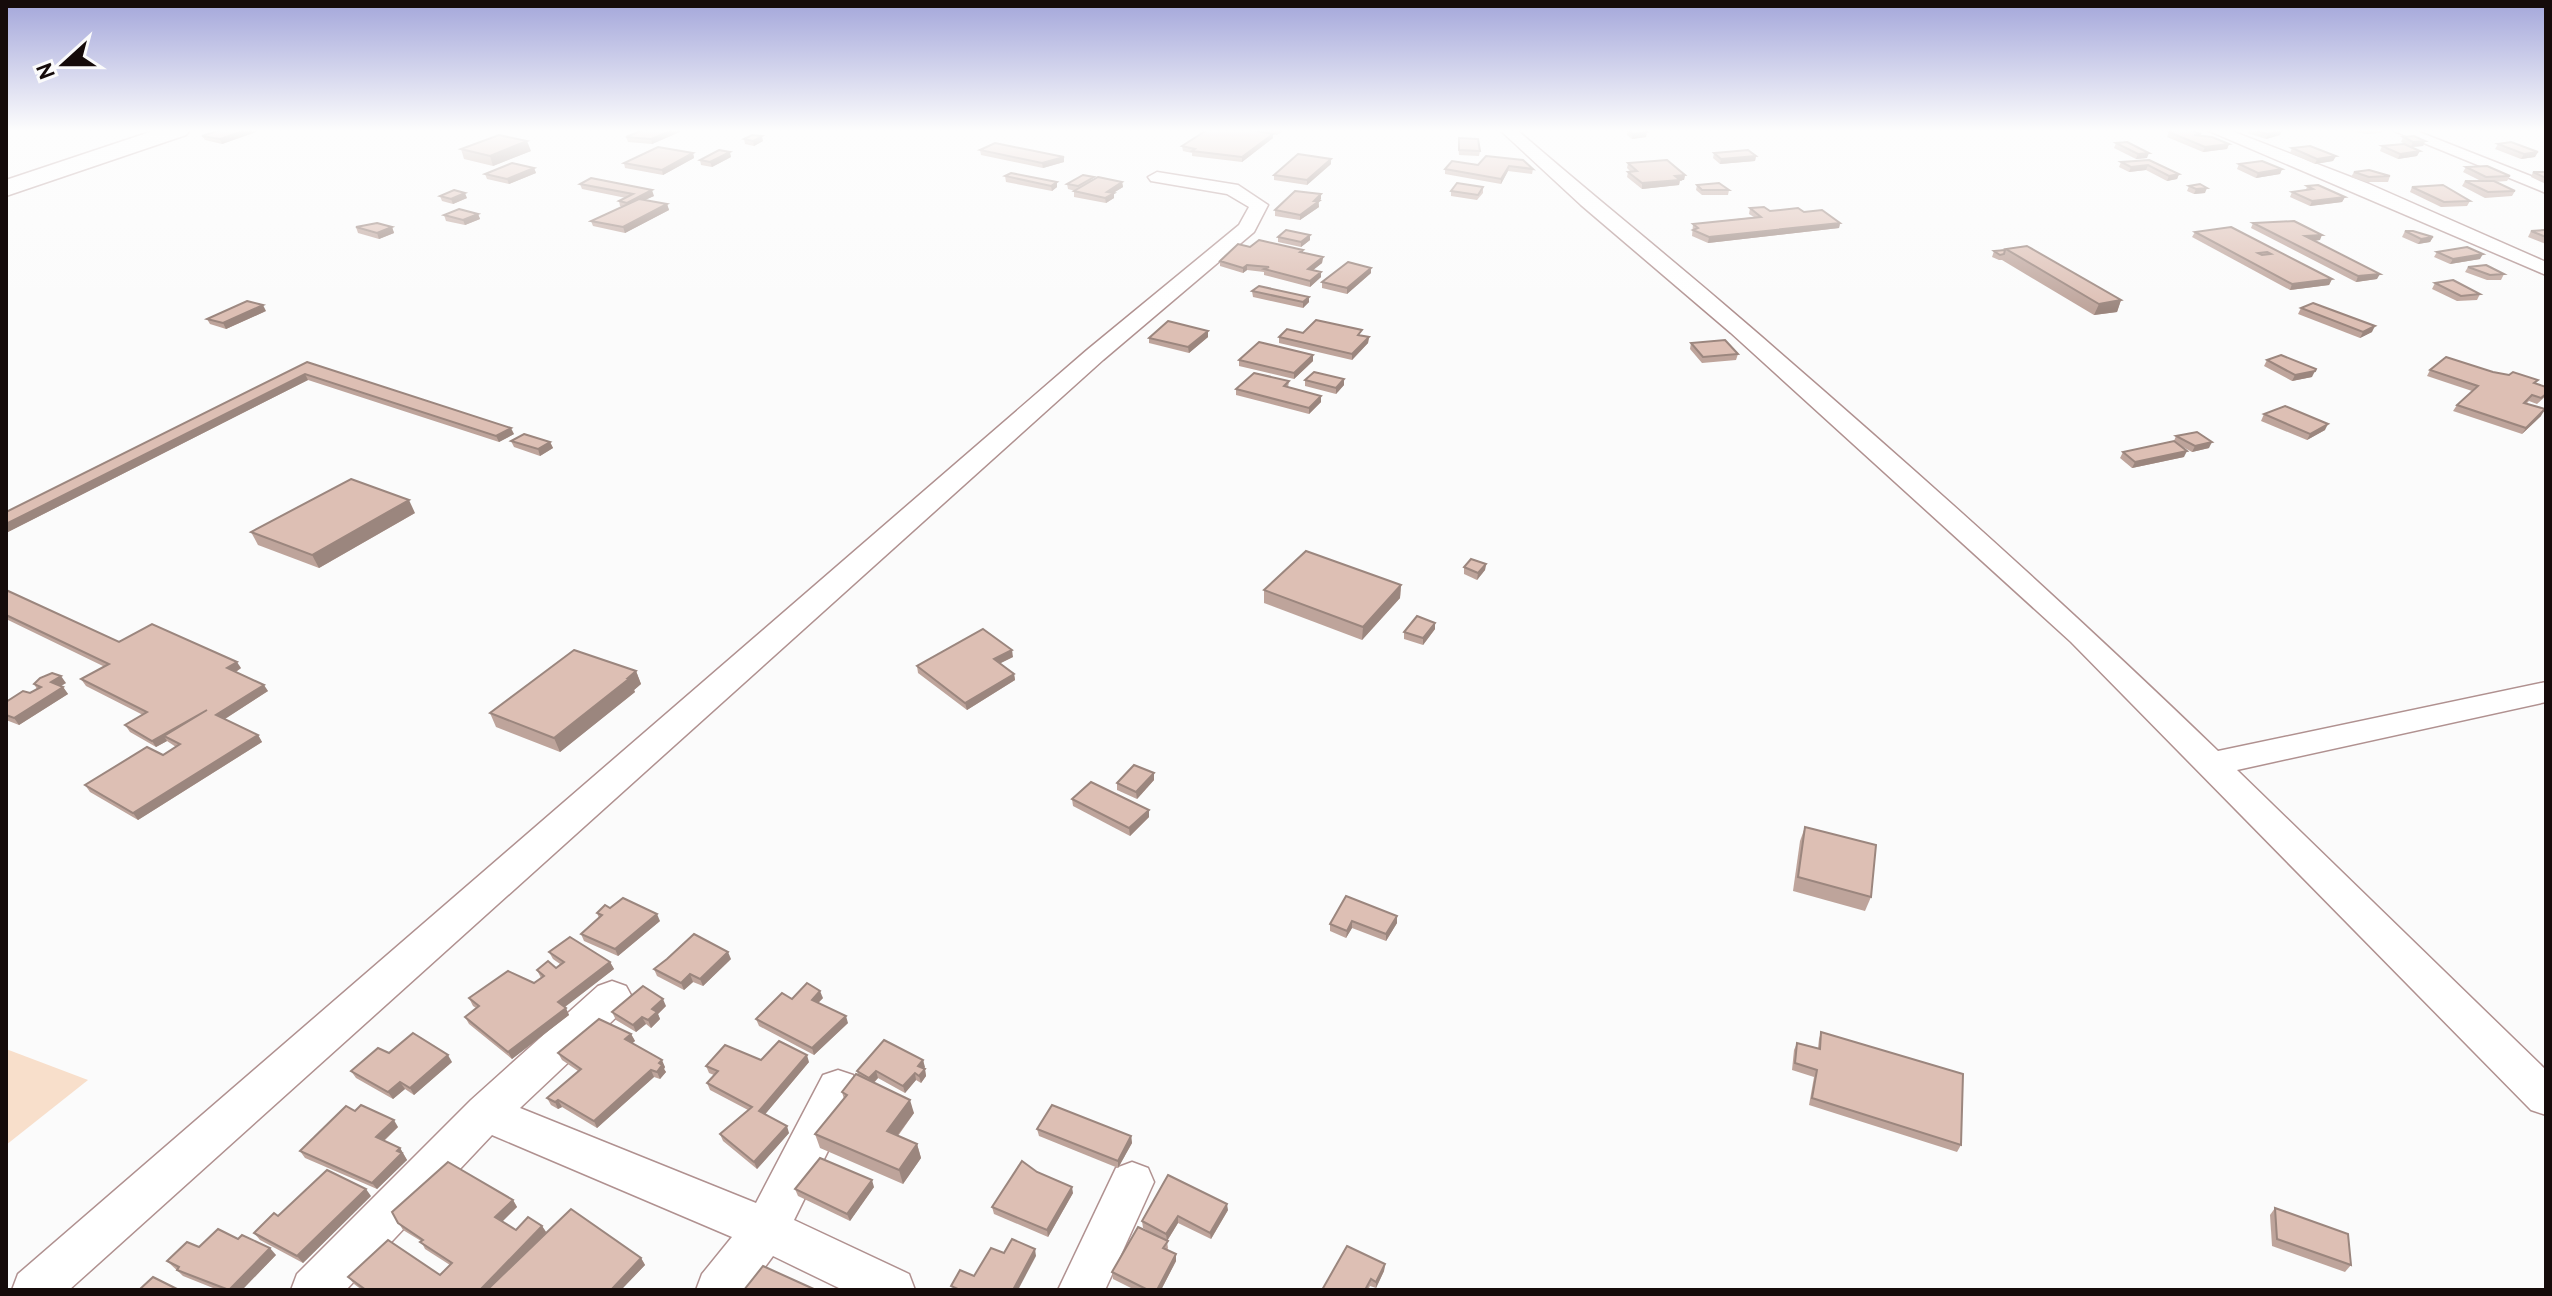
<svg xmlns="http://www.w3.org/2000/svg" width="2552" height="1296" font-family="Overpass,sans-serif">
	<rect width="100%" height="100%" fill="#fbfbfb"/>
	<path fill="#f8dfcb" d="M6,1049L88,1080L6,1145Z"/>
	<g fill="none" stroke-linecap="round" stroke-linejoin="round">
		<g stroke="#b09190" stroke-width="3">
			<g id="street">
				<path d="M1500,130H1517C1593,196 1672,259 1748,325C1908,463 2066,604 2218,751L2546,682V702L2237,770L2546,1070V1115L2531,1110L2071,642L1731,333L1581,205Z"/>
				<path d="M2207,130H2229L2369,184L2546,262V275Z"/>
				<path d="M2392,130H2414L2546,182V193Z"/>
				<path d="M1157,172L1238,185L1268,205L1254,232L1103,360L69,1290H12L18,1274L1087,350L1239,225L1249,207L1227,194L1151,181L1148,177Z"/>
				<path d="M612,981L626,986L632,997L626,1008L520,1108L756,1203L823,1075L838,1070L853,1075L859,1088L794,1220L909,1274L915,1290H843L773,1256L748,1290H696L702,1274L732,1237L492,1135L346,1290H291L297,1274L471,1100L598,986Z"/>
				<path d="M1132,1162L1148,1168L1154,1182L1105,1290H1058L1116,1168Z"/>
			</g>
		</g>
		<g stroke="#b09190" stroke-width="3">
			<path id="secondary" d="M156,130H190L186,135L6,196V180Z"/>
		</g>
		<use href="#street" fill="#fff" fill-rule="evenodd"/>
		<use href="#secondary" fill="#fff" fill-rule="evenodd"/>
	</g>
	<g fill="#bea49b">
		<path d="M643,130H682V131L652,144L628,142L626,137Z"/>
		<path d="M1251,130H1284L1277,135L1273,134V138L1242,162L1192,156V153L1183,151L1182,146Z"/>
		<path d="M1627,130L1646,137L1632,139L1627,135Z"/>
		<path d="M2248,130H2282L2280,135L2266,139L2247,133Z"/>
		<path d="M2345,130H2383L2381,133L2366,134Z"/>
		<path d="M256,132L222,144L205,140L202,136Z"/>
		<path d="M2169,132L2200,136L2229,144L2227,149L2203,152L2167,137Z"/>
		<path d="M2403,137L2425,141L2423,146L2411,147L2401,142Z"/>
		<path d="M744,139L763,141L754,146L745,144Z"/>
		<path d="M1458,143L1480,151L1479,156L1459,155Z"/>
		<path d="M2116,143L2147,158L2136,159L2114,148Z"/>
		<path d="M2498,144L2535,157L2521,159L2495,149Z"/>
		<path d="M2382,146L2417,156L2398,159L2380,151Z"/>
		<path d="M2292,148L2336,156L2333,161L2315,164L2290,153Z"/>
		<path d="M461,149L531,151L493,166L464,159Z"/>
		<path d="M980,150L1064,162L1043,168L981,155Z"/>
		<path d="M693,153L694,158L663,175L625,168L624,163Z"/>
		<path d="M1714,153L1756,156L1755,161L1720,164L1713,158Z"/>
		<path d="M1486,156L1533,169L1532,174L1508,171L1501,184L1445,174V169L1478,165Z"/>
		<path d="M731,157L712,167L701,165L700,160Z"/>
		<path d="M2149,160L2179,174L2177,179L2167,181L2146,170L2129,172L2119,167L2121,162Z"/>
		<path d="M1628,163L1685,175L1684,180H1680L1679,185L1642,189L1627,177L1628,172H1631L1627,168Z"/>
		<path d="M1331,164L1307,185L1274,180V175Z"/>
		<path d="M2239,164L2282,169L2280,174L2256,178L2237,169Z"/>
		<path d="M2466,167L2510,176L2507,181L2494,182L2515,191L2512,196L2485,198L2462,186L2465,181H2481L2463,172Z"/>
		<path d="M534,168L536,173L509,184L487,179L485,174Z"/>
		<path d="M2354,172L2390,176L2388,182H2367L2351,177Z"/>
		<path d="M2533,172H2546V184L2531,177Z"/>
		<path d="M1005,176L1057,182V187L1052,191L1006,182Z"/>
		<path d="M1094,179L1122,182L1123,187L1113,193L1114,198L1106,203L1074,197V191H1075L1068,189L1067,184Z"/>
		<path d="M580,184L654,196L644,200L667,204L669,210L625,233L593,226L591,221L623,207L620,206L619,201L626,198L582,189Z"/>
		<path d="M1697,185L1729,190L1728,195H1702L1696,190Z"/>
		<path d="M2189,186L2205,193L2194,194L2187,191Z"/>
		<path d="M2307,186L2345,197L2342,202L2310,206L2290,197L2292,192L2306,190Z"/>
		<path d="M1483,187V193L1477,200L1451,196V191Z"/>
		<path d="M2412,187L2470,201L2467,206L2441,207L2410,192Z"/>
		<path d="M440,196L467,198L453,204L442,201Z"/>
		<path d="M1321,199L1319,201V207L1300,220L1275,216V210Z"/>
		<path d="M1750,208L1770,211L1804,212L1840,223L1839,228L1708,243L1692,236L1693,224L1754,217L1749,214Z"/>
		<path d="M478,214L480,219L465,225L446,221L444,215Z"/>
		<path d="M2253,223L2320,240L2313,241L2377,279L2356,282L2251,228Z"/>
		<path d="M356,227H392L394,233L379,239L358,233Z"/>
		<path d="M2231,227L2332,279L2329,285L2290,290L2192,237L2195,232Z"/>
		<path d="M2546,230V244L2528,237L2531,231Z"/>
		<path d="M2405,231L2433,237L2430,242L2418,244L2402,237Z"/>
		<path d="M1310,235V240L1301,247L1278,242V237Z"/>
		<path d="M1250,247L1303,250V253L1323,257L1322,263L1313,270L1321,277L1310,287L1264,275V272L1247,270L1243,273L1220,266V261Z"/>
		<path d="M2006,249L2121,300L2117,312L2094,315L2002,260H1999L1992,257L1994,251Z"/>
		<path d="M2437,252L2480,259L2450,264L2434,257Z"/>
		<path d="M2468,267L2504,274L2501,280H2487L2465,272Z"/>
		<path d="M1371,273L1347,294L1322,288V282Z"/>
		<path d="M2435,283L2480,294L2477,300L2457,301L2432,289Z"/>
		<path d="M1252,291L1309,302L1303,308L1253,297Z"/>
		<path d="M2301,308L2372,332L2360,338L2298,314Z"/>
		<path d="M266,311L226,329L210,324L207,319Z"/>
		<path d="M1208,331V337L1189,353L1149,343V338Z"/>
		<path d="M1303,333L1362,336L1369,337L1368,343L1352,360L1279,343V337Z"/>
		<path d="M1691,343L1738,354L1736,360L1702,363L1690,349Z"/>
		<path d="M1239,360L1313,361L1294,379L1239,366Z"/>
		<path d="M2267,360L2312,377L2292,381L2264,366Z"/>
		<path d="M307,362L514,434L499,442L308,380L6,533V512Z"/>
		<path d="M2430,370L2493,372L2546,387V396L2537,404L2529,401L2526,404L2541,416L2522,434L2453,411L2457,405L2472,391L2427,376Z"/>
		<path d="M1305,380L1344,385L1336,394L1305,386Z"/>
		<path d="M1289,381L1288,388L1321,396V402L1309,414L1236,395V389Z"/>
		<path d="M2264,414L2325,430L2307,440L2261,421Z"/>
		<path d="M2176,436L2209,448L2192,452L2181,446L2184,457L2132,468L2120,458L2123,452L2174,441Z"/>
		<path d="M511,441L550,442L553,448L540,456L514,447Z"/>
		<path d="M415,513L319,568L258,545L251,532Z"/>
		<path d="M1486,564L1485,570L1477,580L1464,574V567Z"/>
		<path d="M1401,585L1400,598L1362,640L1264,603V590Z"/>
		<path d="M6,590L119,642L241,668L236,672L268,691L225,719L258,735L262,742L138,820L90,792L85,785L163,755L176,747L167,741L156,747L130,732L125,725L143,715L86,686L81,679L105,667L6,619Z"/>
		<path d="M1435,629L1423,645L1404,639V632Z"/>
		<path d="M1013,657L1000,663L1014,674L1015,680L967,710L918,673L917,666Z"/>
		<path d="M636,671L641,684L634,690L635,692L560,752L496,727L490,713Z"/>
		<path d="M66,683L61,686L63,687L68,694L19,725L6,720V702L30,693L37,689L34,684Z"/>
		<path d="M1154,780L1137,799L1117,790V783Z"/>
		<path d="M1072,799L1149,810V817L1130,836L1073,806Z"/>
		<path d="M1805,827L1871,897L1865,911L1793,891L1800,841Z"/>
		<path d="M597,913L660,921L618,956L584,941L581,934L599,918Z"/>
		<path d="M1397,916V923L1386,941L1352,928L1346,938L1330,931V924Z"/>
		<path d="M549,952L610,962L614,969L565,1007L569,1015L512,1059L469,1024L465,1017L476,1008L473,1006L469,998L534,983L541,978L537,970L556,968L560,964L553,959Z"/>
		<path d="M667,959H731L703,986L693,982L684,990L657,976L654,969Z"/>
		<path d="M823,998L818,1003L848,1023L814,1055L759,1026L756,1019L792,999Z"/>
		<path d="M666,1006L658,1014L660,1019L651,1028L646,1024L636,1032L616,1020L612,1012Z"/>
		<path d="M1821,1032L1961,1145L1957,1152L1809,1105L1814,1077L1792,1070L1794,1050L1797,1043L1818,1048L1819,1039Z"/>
		<path d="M631,1034L635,1041L632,1043L665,1067L664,1069L666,1072L660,1079L654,1077L597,1128L562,1107L558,1109L551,1105L547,1098L578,1071L562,1060L558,1053Z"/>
		<path d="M389,1053L452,1062L414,1095L405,1089L393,1099L356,1078L351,1071Z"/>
		<path d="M761,1060L809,1062L765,1114L789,1133L757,1169L723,1141L720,1134L748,1110L710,1090L707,1083L714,1075L709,1073L706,1066Z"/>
		<path d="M923,1060L926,1076L921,1083L916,1080L905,1093L878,1078L874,1083L914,1113L898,1136L917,1144L921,1158L903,1184L820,1148L815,1134L844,1099L842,1092L858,1075L857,1071Z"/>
		<path d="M355,1111L398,1127L384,1141L400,1148L407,1160L377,1189L305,1158L300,1151Z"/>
		<path d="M1037,1129L1131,1136L1132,1143L1118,1168L1039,1136Z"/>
		<path d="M1037,1172L1073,1193L1048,1237L994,1214L992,1207Z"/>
		<path d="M874,1187L850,1221L798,1196L795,1189Z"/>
		<path d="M371,1196L303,1263L260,1240L254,1233L278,1216Z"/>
		<path d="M513,1200L517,1207L502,1221L516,1230L542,1226L546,1232L641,1258L645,1265L621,1290H362L354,1284L348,1277L440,1275L450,1265L425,1249L421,1241L403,1230L392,1212Z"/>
		<path d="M2275,1208L2351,1265L2345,1272L2272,1246L2270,1215Z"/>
		<path d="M1228,1210L1211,1239L1178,1223L1167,1241L1168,1248L1167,1250L1176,1261L1161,1290H1135L1113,1279L1112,1272L1157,1236L1143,1228L1142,1221Z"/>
		<path d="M238,1239L276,1255L242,1290H218L183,1276L167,1261L199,1247Z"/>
		<path d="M1385,1264L1384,1271L1376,1288L1370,1286L1368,1290H1322Z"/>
	</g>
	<g fill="#9b867e">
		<path d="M246,130H256V132L222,144L220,139Z"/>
		<path d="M673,130H682V131L652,144L651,139Z"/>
		<path d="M2282,130L2280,135L2266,139L2268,134Z"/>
		<path d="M1647,132L1646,137L1632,139L1633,134Z"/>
		<path d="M1273,134V138L1242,162V157Z"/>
		<path d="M762,136L763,141L754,146L753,141Z"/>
		<path d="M527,141L531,151L493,166L490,156Z"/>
		<path d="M2425,141L2423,146L2411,147L2413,142Z"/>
		<path d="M2229,144L2227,149L2203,152L2205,147Z"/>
		<path d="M2420,151L2417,156L2398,159L2400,154Z"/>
		<path d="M730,152L731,157L712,167L710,162Z"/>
		<path d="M2538,152L2535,157L2521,159L2524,154Z"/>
		<path d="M693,153L694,158L663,175L662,170Z"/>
		<path d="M2149,153L2147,158L2136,159L2138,154Z"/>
		<path d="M1756,156L1755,161L1720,164L1721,159Z"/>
		<path d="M2336,156L2333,161L2315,164L2317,159Z"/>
		<path d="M1064,157V162L1043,168L1042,163Z"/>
		<path d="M1331,159V164L1307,185V180Z"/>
		<path d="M2148,165L2146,170L2129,172L2131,167Z"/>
		<path d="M1509,166L1508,171L1501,184V179Z"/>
		<path d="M534,168L536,173L509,184L507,179Z"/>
		<path d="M2282,169L2280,174L2256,178L2258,173Z"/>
		<path d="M2179,174L2177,179L2167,181L2169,176Z"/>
		<path d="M1685,175L1684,180H1680L1679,185L1642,189V183L1675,176Z"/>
		<path d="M1057,182V187L1052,191L1051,186Z"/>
		<path d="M1122,182L1123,187L1107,197V192Z"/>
		<path d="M2207,188L2205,193L2194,194L2196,189Z"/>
		<path d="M652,190L654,196L628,208L627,203Z"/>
		<path d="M465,193L467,198L453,204L451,199Z"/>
		<path d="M1114,193V198L1106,203L1105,198Z"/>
		<path d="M1321,194V199L1318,202L1319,207L1300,220V215Z"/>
		<path d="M2345,197L2342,202L2310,206L2312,201Z"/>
		<path d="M667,204L669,210L625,233L623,227Z"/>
		<path d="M478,214L480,219L465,225L463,220Z"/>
		<path d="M1840,223L1839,228L1708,243L1709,237Z"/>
		<path d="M392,227L394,233L379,239L377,233Z"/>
		<path d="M1310,235V240L1301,247V242Z"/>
		<path d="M2322,235L2320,240L2302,242L2305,236Z"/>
		<path d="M2433,237L2430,242L2418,244L2421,239Z"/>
		<path d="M2483,254L2480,259L2450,264L2453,259Z"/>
		<path d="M1323,257L1322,263L1308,274V269Z"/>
		<path d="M1247,265V270L1243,273V268Z"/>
		<path d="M1371,268V273L1347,294V288Z"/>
		<path d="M1321,272V277L1310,287V281Z"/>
		<path d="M2380,274L2377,279L2356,282L2358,276Z"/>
		<path d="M2332,279L2329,285L2290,290L2292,284Z"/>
		<path d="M1309,297V302L1303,308V302Z"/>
		<path d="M2121,300L2117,312L2094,315L2099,304Z"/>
		<path d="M263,305L266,311L226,329L223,323Z"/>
		<path d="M2375,326L2372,332L2360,338L2363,332Z"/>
		<path d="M1208,331V337L1189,353L1188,347Z"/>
		<path d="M1369,337L1368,343L1352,360V354Z"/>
		<path d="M1313,355V361L1294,379V373Z"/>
		<path d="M2315,371L2312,377L2292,381L2295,375Z"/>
		<path d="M305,374L308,380L6,533V524Z"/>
		<path d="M1344,379V385L1336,394V388Z"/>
		<path d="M1321,396V402L1309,414V408Z"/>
		<path d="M2545,409L2541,416L2522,434L2526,428Z"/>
		<path d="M2328,424L2325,430L2307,440L2310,434Z"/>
		<path d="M511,428L514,434L499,442L496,436Z"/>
		<path d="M550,442L553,448L540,456L538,449Z"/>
		<path d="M2212,442L2209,448L2192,452L2195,446Z"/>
		<path d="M2187,451L2184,457L2132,468L2135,462Z"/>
		<path d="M409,500L415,513L319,568L312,555Z"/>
		<path d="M1486,564L1485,570L1477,580L1478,573Z"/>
		<path d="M1401,585L1400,598L1362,640L1363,627Z"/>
		<path d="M1435,623V629L1423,645V638Z"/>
		<path d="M1012,650L1013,657L995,666L994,659Z"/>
		<path d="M237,662L241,668L231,675L227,668Z"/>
		<path d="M636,671L641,684L634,690L635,692L560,752L554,738Z"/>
		<path d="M1014,674L1015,680L967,710L965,703Z"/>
		<path d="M61,676L66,683L55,689L51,682Z"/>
		<path d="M264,685L268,691L220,722L216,715Z"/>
		<path d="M63,687L68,694L19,725L14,718Z"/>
		<path d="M207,710L164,736L167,741L156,747L152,741Z"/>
		<path d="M258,735L262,742L138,820L133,813Z"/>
		<path d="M1154,773V780L1137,799L1136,792Z"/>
		<path d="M1149,810V817L1130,836L1129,828Z"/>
		<path d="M657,914L660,921L618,956L615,949Z"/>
		<path d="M1397,916V923L1386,941V934Z"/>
		<path d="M1352,921V928L1346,938L1347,931Z"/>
		<path d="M728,952L731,959L703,986L700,979Z"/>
		<path d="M610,962L614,969L562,1009L558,1002Z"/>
		<path d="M690,974L693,982L684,990L681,983Z"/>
		<path d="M820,991L823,998L814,1007L812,1000Z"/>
		<path d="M663,999L666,1006L658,1014L660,1019L651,1028L648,1020L652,1009Z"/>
		<path d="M566,1008L569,1015L512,1059L508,1052Z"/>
		<path d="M846,1016L848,1023L814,1055L812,1048Z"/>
		<path d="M642,1017L646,1024L636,1032L633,1025Z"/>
		<path d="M631,1034L635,1041L629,1046L625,1039Z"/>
		<path d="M448,1055L452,1062L414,1095L410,1088Z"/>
		<path d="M807,1055L809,1062L762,1118L759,1111Z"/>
		<path d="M662,1060L665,1067L664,1069L666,1072L660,1079L657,1072L659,1063Z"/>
		<path d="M923,1060L925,1067L920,1073L918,1066Z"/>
		<path d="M925,1069L926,1076L921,1083L919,1076Z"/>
		<path d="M651,1070L654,1077L597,1128L594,1121Z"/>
		<path d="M876,1071L878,1078L871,1085L869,1078Z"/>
		<path d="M915,1073L916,1080L905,1093L903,1086Z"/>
		<path d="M400,1082L405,1089L393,1099L388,1092Z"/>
		<path d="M558,1100L562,1107L558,1109L555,1102Z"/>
		<path d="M910,1100L914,1113L891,1144L887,1131Z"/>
		<path d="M394,1120L398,1127L380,1144L376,1137Z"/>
		<path d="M787,1126L789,1133L757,1169L754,1162Z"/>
		<path d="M1131,1136L1132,1143L1118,1168V1161Z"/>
		<path d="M917,1144L921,1158L903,1184L899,1170Z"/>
		<path d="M400,1148L407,1160L377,1189L372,1183Z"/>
		<path d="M872,1180L874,1187L850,1221L847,1214Z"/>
		<path d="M1072,1187L1073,1193L1048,1237L1047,1230Z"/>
		<path d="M366,1189L371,1196L303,1263L297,1256Z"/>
		<path d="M513,1200L517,1207L500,1224L495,1217Z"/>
		<path d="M1227,1204L1228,1210L1211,1239L1210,1233Z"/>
		<path d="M1178,1216V1223L1167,1241L1166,1234Z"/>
		<path d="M542,1226L546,1232L491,1290H480Z"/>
		<path d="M270,1248L276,1255L242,1290H229Z"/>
		<path d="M1035,1249L1036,1256L1018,1290H1013Z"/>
		<path d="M1176,1254V1261L1161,1290H1157Z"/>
		<path d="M641,1258L645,1265L621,1290H611Z"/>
		<path d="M1385,1264L1384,1271L1376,1288V1282Z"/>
	</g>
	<g fill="#ddbfb4" stroke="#9b867e" stroke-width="2" fill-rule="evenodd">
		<path d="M220,130H246L220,139L202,136Z"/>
		<path d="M643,130H673L651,139L626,137Z"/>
		<path d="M1207,130H1249L1273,134L1242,157L1192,151L1195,149L1182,146Z"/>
		<path d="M1627,130H1643L1647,132L1633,134Z"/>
		<path d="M2179,130H2190L2201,134L2194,135L2212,137L2229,144L2205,147L2169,132Z"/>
		<path d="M2252,130H2282L2268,134Z"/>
		<path d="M499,135L527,141L490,156L461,149Z"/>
		<path d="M752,135L762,136L753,141L744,139Z"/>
		<path d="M2414,136L2425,141L2413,142L2403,137Z"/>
		<path d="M1459,138L1478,139L1480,151L1459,150Z"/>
		<path d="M2127,142L2149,153L2138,154L2116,143Z"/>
		<path d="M2511,142L2538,152L2524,154L2498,144Z"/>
		<path d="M995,143L1064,157L1042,163L980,150Z"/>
		<path d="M2404,144L2420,151L2400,154L2382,146Z"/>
		<path d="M2310,146L2336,156L2317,159L2292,148Z"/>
		<path d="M658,147L693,153L662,170L624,163Z"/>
		<path d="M719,150L730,152L710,162L700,160Z"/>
		<path d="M1748,150L1756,156L1721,159L1714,153Z"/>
		<path d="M1298,154L1331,159L1307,180L1274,175Z"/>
		<path d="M1486,156L1523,160L1533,169L1509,166L1501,179L1445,169L1452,161L1478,165Z"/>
		<path d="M1667,160L1685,175L1675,176L1680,180L1642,183L1628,172L1637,171L1628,163Z"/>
		<path d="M2149,160L2179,174L2169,176L2148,165L2131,167L2121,162Z"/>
		<path d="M2262,161L2282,169L2258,173L2239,164Z"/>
		<path d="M512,163L534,168L507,179L485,174Z"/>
		<path d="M2487,166L2510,176L2486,177L2466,167Z"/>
		<path d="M2369,170L2390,176L2369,177L2354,172Z"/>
		<path d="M2533,172H2546V178Z"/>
		<path d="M1011,173L1057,182L1051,186L1005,176Z"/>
		<path d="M1083,175L1094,177L1078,186L1067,184Z"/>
		<path d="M1098,177L1122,182L1107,192L1114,193L1105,198L1074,191Z"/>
		<path d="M591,178L652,190L627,203L619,201L633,194L580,184Z"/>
		<path d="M2465,181H2494L2515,191L2488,192Z"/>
		<path d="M1457,183L1483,187L1478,195L1451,191Z"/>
		<path d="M1719,183L1729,190H1702L1697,185Z"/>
		<path d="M2200,184L2207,188L2196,189L2189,186Z"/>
		<path d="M2318,185L2345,197L2312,201L2292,192L2313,189L2307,186Z"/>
		<path d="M2443,185L2470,201L2444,202L2412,187Z"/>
		<path d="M454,190L465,193L451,199L440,196Z"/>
		<path d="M1295,191L1321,194L1314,201H1319L1300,215L1275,210Z"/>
		<path d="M639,199L667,204L623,227L591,221Z"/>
		<path d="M1764,207L1770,211L1798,208L1804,212L1822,210L1840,223L1709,237L1693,230L1698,228L1693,224L1761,217L1750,208Z"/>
		<path d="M459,209L478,214L463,220L444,215Z"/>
		<path d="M2294,221L2322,235L2305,236L2380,274L2358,276L2253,223Z"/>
		<path d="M377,223L392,227L377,233L356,227Z"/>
		<path d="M2231,227L2332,279L2292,284L2195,232ZM2267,252L2271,254L2262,255L2258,253Z"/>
		<path d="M1286,230L1310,235L1301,242L1278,237Z"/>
		<path d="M2544,230H2546V237L2531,231Z"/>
		<path d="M2405,231H2413L2433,237L2421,239Z"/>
		<path d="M1259,240L1303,250L1300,252L1323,257L1308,269L1321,272L1310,281L1264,269L1269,267L1247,265L1243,268L1220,261L1238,244L1250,247Z"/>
		<path d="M2027,246L2121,300L2099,304L2006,249Z"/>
		<path d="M2467,247L2483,254L2453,259L2437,252Z"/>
		<path d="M2005,250L2004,254L2000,255L1994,251Z"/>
		<path d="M1348,262L1371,268L1347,288L1322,282Z"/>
		<path d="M2486,265L2504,274L2490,275L2468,267Z"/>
		<path d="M2453,280L2480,294L2461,296L2435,283Z"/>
		<path d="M1259,286L1309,297L1303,302L1252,291Z"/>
		<path d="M247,301L263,305L223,323L207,319Z"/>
		<path d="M2313,303L2375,326L2363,332L2301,308Z"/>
		<path d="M1316,320L1362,330L1358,335L1369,337L1352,354L1279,337L1287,329L1303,333Z"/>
		<path d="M1168,321L1208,331L1188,347L1149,338Z"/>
		<path d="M1725,340L1738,354L1703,357L1691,343Z"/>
		<path d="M1259,342L1313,355L1294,373L1239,360Z"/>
		<path d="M2281,355L2316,369L2315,371L2295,375L2267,360Z"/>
		<path d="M2446,357L2493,372L2509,375L2513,372L2538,380L2534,383L2546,387V394L2541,398L2532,395L2524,403L2545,409L2526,428L2457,405L2478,386L2430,370Z"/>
		<path d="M307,362L511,428L496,436L305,374L6,524V512Z"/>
		<path d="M1314,372L1344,379L1336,388L1305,380Z"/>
		<path d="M1254,373L1289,381L1284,386L1321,396L1309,408L1236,389Z"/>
		<path d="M2285,406L2328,424L2310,434L2264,414Z"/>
		<path d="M2197,432L2212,442L2195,446L2176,436Z"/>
		<path d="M524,434L550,442L538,449L511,441Z"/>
		<path d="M2174,441L2187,451L2135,462L2123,452Z"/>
		<path d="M351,479L409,500L312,555L251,532Z"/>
		<path d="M1306,551L1401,585L1363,627L1264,590Z"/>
		<path d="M1471,559L1486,564L1478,573L1464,567Z"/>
		<path d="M6,590L119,642L152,624L237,662L227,668L264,685L216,715L258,735L133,813L85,785L147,747L163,755L180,744L164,736L207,710L152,741L125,725L147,712L81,679L109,664L6,615Z"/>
		<path d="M1417,616L1435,623L1423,638L1404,632Z"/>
		<path d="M983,629L1012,650L994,659L1014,674L965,703L917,666Z"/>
		<path d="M574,650L636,671L628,678H630L554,738L490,713Z"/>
		<path d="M52,673L61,676L51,682L63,687L14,718L6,715V702L23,691L30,693L41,687L34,684L40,678Z"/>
		<path d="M1134,765L1154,773L1136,792L1117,783Z"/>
		<path d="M1091,782L1149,810L1129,828L1072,799Z"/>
		<path d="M1805,827L1876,845L1871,897L1798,877Z"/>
		<path d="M1346,896L1397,916L1386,934L1352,921L1347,931L1330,924Z"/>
		<path d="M623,898L657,914L615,949L581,934L602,915L597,913L605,905L610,908Z"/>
		<path d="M694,934L728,952L700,979L690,974L681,983L654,969L667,959Z"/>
		<path d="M570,937L610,962L558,1002L566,1008L508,1052L465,1017L479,1006L469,998L508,971L534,983L544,976L537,970L548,961L556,968L564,962L549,952Z"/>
		<path d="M807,983L820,991L812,1000L846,1016L812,1048L756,1019L782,993L792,999Z"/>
		<path d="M643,986L663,999L652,1009L657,1012L648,1020L642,1017L633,1025L612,1012Z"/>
		<path d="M599,1019L631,1034L625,1039L662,1060L659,1063L662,1065L657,1072L651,1070L594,1121L558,1100L555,1102L547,1098L581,1069L558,1053Z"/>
		<path d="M1821,1032L1963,1074L1961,1145L1812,1098L1817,1070L1795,1063L1797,1043L1820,1049Z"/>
		<path d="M413,1033L448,1055L410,1088L400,1082L388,1092L351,1071L378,1048L389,1053Z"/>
		<path d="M884,1040L923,1060L918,1066L925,1069L919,1076L915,1073L903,1086L876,1071L869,1078L857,1071Z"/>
		<path d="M779,1041L807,1055L759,1111L787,1126L754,1162L720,1134L752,1107L707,1083L718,1071L706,1066L725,1045L761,1060Z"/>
		<path d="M856,1074L910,1100L887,1131L917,1144L899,1170L815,1134L847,1095L842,1092Z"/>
		<path d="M361,1105L394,1120L376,1137L400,1148L397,1151L402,1153L372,1183L300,1151L346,1106L355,1111Z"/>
		<path d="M1052,1105L1131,1136L1118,1161L1037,1129Z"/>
		<path d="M820,1158L872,1180L847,1214L795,1189Z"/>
		<path d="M1022,1161L1037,1172L1072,1187L1047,1230L992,1207Z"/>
		<path d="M448,1162L513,1200L495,1217L516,1230L528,1217L542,1226L480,1290H366L348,1277L388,1240L440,1275L452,1263L420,1242L423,1240L398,1223L392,1212Z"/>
		<path d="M327,1170L366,1189L297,1256L254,1233L274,1213L278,1216Z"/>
		<path d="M1168,1175L1227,1204L1210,1233L1178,1216L1166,1234L1142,1221Z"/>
		<path d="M2275,1208L2348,1234L2351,1265L2277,1239Z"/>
		<path d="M571,1209L641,1258L611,1290H487Z"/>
		<path d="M1138,1227L1168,1241L1163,1248L1176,1254L1157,1290H1148L1112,1272Z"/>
		<path d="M218,1229L238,1239L242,1235L270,1248L229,1290L177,1270L179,1267L167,1261L187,1242L199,1247Z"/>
		<path d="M1012,1239L1035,1249L1013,1290H960L951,1286L960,1270L974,1276L991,1248L1004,1253Z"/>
		<path d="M1347,1246L1385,1264L1376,1282L1371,1279L1365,1290H1322Z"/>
		<path d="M763,1266L816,1290H744Z"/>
		<path d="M153,1277L179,1290H139Z"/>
	</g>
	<linearGradient id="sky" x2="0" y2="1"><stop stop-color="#a3a6da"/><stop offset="0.42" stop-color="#fdfdfd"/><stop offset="1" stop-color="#fdfdfd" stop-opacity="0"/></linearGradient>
	<rect width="2552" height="311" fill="url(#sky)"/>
	<rect width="2552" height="1296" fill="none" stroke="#150b0a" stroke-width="16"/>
	<g transform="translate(64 64) rotate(249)" stroke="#fbfbfb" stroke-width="6" paint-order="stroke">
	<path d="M0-6L14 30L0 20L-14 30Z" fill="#150b0a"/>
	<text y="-12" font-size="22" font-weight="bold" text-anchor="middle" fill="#150b0a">N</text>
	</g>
</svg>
